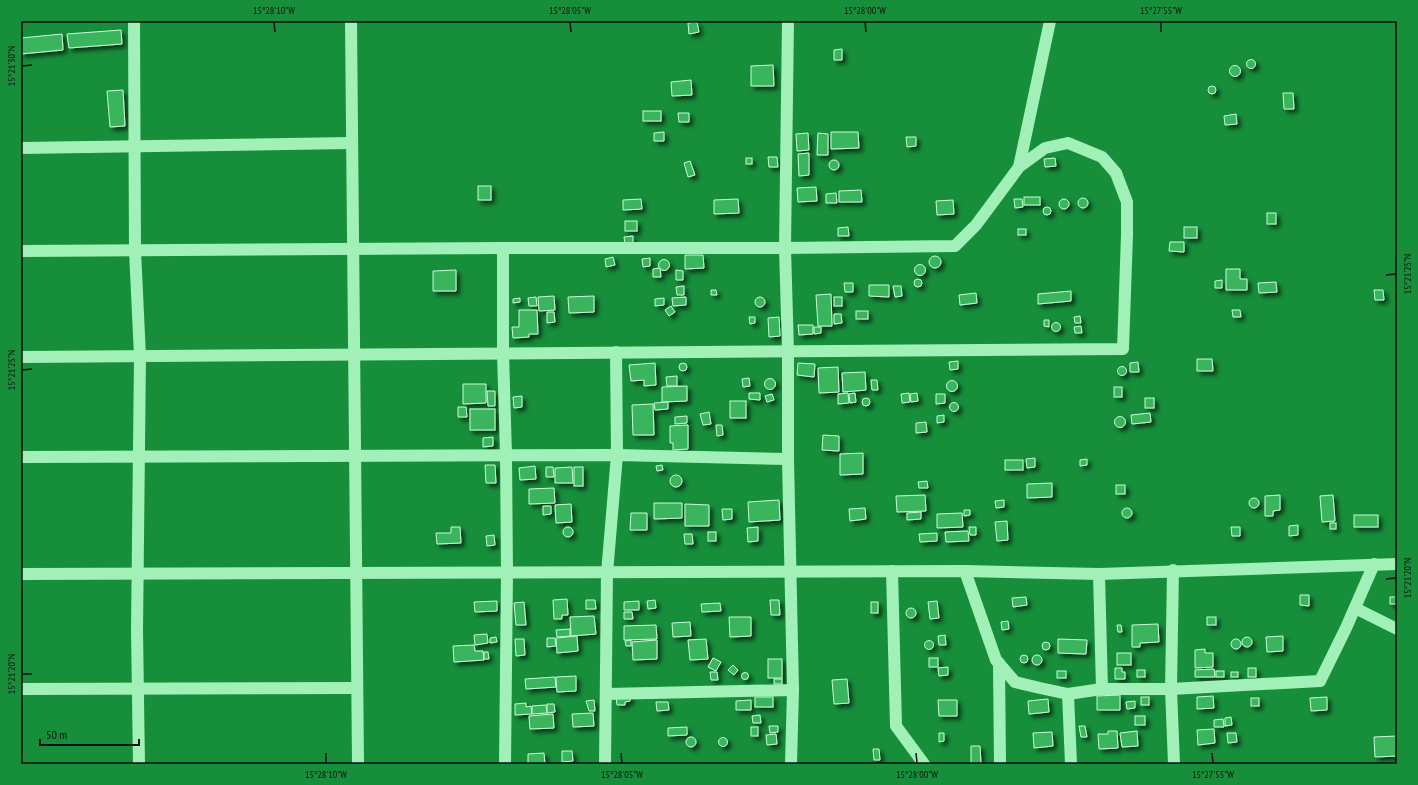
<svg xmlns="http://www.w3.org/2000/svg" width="1418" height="785" font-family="'PT Sans Narrow',sans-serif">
	<defs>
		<filter id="shadow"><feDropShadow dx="3.5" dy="3.5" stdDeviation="2" flood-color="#0009"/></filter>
	</defs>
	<rect width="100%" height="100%" fill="#168e3a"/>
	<g fill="#3ab55d" stroke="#c8fbd6" filter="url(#shadow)">
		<path d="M697,22L699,32L689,34L688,23Z"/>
		<path d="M121,30L122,44L69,48L67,34Z"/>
		<path d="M62,34L63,50L21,54V38Z"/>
		<path d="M842,49V60H834V50Z"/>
		<circle cx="1251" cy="64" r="4.5"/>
		<path d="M773,65L774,86H751V66Z"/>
		<circle cx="1235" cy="71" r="5.5"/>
		<path d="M691,80L692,95L672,96L671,82Z"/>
		<circle cx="1212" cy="90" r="4"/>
		<path d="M123,90L125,126L110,127L107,91Z"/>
		<path d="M1283,93H1293L1294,109H1284Z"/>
		<rect x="643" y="111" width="18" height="10"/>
		<path d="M678,113H689V122H679Z"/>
		<path d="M1236,114L1237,124L1225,125L1224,116Z"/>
		<path d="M664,132V141H654V133Z"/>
		<path d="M831,132H858L859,148L831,149Z"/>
		<path d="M808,133L809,150L797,151L796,134Z"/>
		<path d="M818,133L828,134V155H817Z"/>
		<path d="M906,137H916V146L907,147Z"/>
		<path d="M809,153V175L799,176L798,154Z"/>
		<path d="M768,157H777L778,167H769Z"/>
		<rect x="746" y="158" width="6" height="6"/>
		<path d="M1055,158L1056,166L1045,167L1044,159Z"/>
		<circle cx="834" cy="165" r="5"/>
		<path d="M690,161L695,175L688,177L684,163Z"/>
		<rect x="478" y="186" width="13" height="14"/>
		<path d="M816,187L817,201L798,202L797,188Z"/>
		<path d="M861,190L862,202H839V191Z"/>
		<path d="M836,193L837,203H826V194Z"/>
		<rect x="1024" y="197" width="16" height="8"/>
		<circle cx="1083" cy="203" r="5"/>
		<circle cx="1064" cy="204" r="5"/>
		<path d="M641,199L642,209L623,210V200Z"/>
		<path d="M738,199L739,213L714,214V200Z"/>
		<path d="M1014,199H1022L1023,207L1015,208Z"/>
		<path d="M953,200L954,214L937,215L936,201Z"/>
		<circle cx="1047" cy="211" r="4"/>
		<rect x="1267" y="213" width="9" height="11"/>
		<rect x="625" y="221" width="12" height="10"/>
		<path d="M848,227L849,236H838V228Z"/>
		<rect x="1184" y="227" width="13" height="11"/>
		<rect x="1018" y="229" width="8" height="6"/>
		<path d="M633,236V243L625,244L624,237Z"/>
		<path d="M1170,242H1184V252L1169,251Z"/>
		<path d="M685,255H703L704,268L685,269Z"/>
		<circle cx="935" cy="262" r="6"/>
		<path d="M613,257L615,265L606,267L605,259Z"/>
		<path d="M650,258V266L643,267L642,259Z"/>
		<circle cx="664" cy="265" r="5.5"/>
		<circle cx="920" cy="270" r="5.5"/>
		<path d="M660,268L661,277H653V269Z"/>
		<path d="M1226,269H1240V279H1247V290H1226Z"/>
		<path d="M456,270V291H433V271Z"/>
		<path d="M676,270L683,271V280H676Z"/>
		<circle cx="918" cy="283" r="4"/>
		<path d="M1222,280V288H1215V281Z"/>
		<path d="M1276,282L1277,292L1259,293L1258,283Z"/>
		<path d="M844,283H853V292H845Z"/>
		<path d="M869,285H889V297L869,296Z"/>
		<path d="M684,286V295H677L676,287Z"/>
		<path d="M893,286H901L902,296L895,297Z"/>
		<path d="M711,290H716L717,295H711Z"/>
		<path d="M1374,290H1383L1384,300H1375Z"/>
		<path d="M1071,291V301L1038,304V294Z"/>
		<path d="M976,293L977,303L960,305L959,295Z"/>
		<path d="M831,294L832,326H818L816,295Z"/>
		<path d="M554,296L555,310L539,311L538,297Z"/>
		<path d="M594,296V312L569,313L568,297Z"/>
		<path d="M536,297L537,306H529L528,298Z"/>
		<path d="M686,297V305L673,306L672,298Z"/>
		<rect x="834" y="297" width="8" height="9"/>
		<circle cx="760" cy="302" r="5"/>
		<path d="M520,298V302L513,303V299Z"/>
		<path d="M664,298V305L655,306V299Z"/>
		<path d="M671,306L675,312L669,316L665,310Z"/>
		<path d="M519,310H537L538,334H529V337L513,338L512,327H519Z"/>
		<path d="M1232,310H1240L1241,317H1233Z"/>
		<rect x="856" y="311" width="12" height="8"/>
		<path d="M547,312H554L555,322L547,323Z"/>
		<path d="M834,314H841L842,323L834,324Z"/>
		<path d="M1080,316L1081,323H1075L1074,317Z"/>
		<path d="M749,317H755V323L750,324Z"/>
		<path d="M779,317L780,336L769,337L768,318Z"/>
		<path d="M1044,320H1049V327L1044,326Z"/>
		<circle cx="1056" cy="327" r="4.5"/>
		<path d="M798,325H813V334L799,335Z"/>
		<path d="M1081,326L1082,333H1075L1074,327Z"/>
		<path d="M814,327H821V333L814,334Z"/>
		<path d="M1197,359H1212L1213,371H1197Z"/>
		<path d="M958,361V369L950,370L949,362Z"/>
		<path d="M1138,362L1139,372H1130V363Z"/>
		<circle cx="683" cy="367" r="4"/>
		<path d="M655,363L656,385L644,386V380L631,381L629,365Z"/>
		<path d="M798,363L815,364L814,377L797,375Z"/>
		<circle cx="1122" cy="371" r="4.5"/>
		<path d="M838,367L839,392L819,393L818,368Z"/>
		<path d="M865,372L866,390L843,392L842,373Z"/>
		<path d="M677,376V386H667L666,377Z"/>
		<path d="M749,378L750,386L743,387L742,379Z"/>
		<circle cx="770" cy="384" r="5.5"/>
		<path d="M871,380H877L878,390H872Z"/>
		<circle cx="952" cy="386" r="5.5"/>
		<path d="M463,384H486V403L463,404Z"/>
		<path d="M687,386V401L662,402V387Z"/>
		<rect x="1114" y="387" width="8" height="10"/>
		<path d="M487,391H495V406H488Z"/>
		<path d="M749,393H760V400L749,399Z"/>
		<path d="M848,393L849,403L838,404V394Z"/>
		<path d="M855,393L856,402L850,403L849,394Z"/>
		<path d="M909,393L910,402L902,403L901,394Z"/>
		<path d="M917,393L918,401L911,402L910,394Z"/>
		<path d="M772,394L774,400L767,402L765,396Z"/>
		<path d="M936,394H945V403L936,404Z"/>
		<path d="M522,396V407L514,408L513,397Z"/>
		<rect x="1145" y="398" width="9" height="10"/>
		<circle cx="866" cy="402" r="4"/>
		<rect x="730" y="401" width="16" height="17"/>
		<path d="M668,402V409L655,410L654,403Z"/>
		<circle cx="954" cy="407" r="4.5"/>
		<path d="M653,404L654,435H633L632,405Z"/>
		<path d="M458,407H466L467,417H458Z"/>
		<rect x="470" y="409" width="25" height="21"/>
		<path d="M709,412L711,424L703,425L700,414Z"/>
		<path d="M1150,413L1151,422L1132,424L1131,415Z"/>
		<path d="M944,415V422L937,423V416Z"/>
		<path d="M687,416V423L675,424V417Z"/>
		<circle cx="1120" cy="422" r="5.5"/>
		<path d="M926,422L927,432L916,433V423Z"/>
		<path d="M688,425V449L673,450V443H670V426Z"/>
		<path d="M716,425H722L723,435L717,436Z"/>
		<path d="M823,435L839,436V451L822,450Z"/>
		<path d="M493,437V446L483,447V438Z"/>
		<path d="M863,453V474L840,475V454Z"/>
		<path d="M1035,458V467L1027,468L1026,459Z"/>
		<path d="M1087,459V465L1080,466V460Z"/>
		<rect x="1005" y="460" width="18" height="10"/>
		<path d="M485,465H495L496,483H486Z"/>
		<path d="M662,465L663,470L657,471L656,466Z"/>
		<path d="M535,466L536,479L520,480L519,468Z"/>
		<path d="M546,467H553L554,477H546Z"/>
		<path d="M572,467L573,483H555V468Z"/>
		<rect x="574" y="467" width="9" height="19"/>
		<circle cx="676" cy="481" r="6"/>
		<path d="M927,481L928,488H919L918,482Z"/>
		<path d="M1052,483V497L1027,498V484Z"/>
		<rect x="1116" y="485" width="9" height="9"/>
		<path d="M554,488L555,503L529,504V489Z"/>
		<path d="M925,495L926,511L897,512L896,496Z"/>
		<path d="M1280,495V510L1273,511V516H1265V496Z"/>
		<path d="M1333,495L1335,521L1322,522L1320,496Z"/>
		<circle cx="1254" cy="503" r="5"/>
		<path d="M779,500L780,520L749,522L748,502Z"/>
		<path d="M1004,500V507L996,508L995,501Z"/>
		<path d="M654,503H682V518L654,519Z"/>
		<path d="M571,504L572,522L556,523L555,505Z"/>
		<path d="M685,504L709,505V526H685Z"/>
		<path d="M543,506H551V514L543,515Z"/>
		<path d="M865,508L866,519L850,521L849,509Z"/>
		<circle cx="1127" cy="513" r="5"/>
		<path d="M722,509H732V519L723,520Z"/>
		<path d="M964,510H970V515L964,516Z"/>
		<path d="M921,512V519L907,520V513Z"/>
		<path d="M631,513H647V530H630Z"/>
		<path d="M962,513L963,527L937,528V514Z"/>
		<rect x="1354" y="515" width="24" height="12"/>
		<path d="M1007,521L1008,540L997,541L995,522Z"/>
		<rect x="1330" y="523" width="6" height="6"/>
		<path d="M1298,525V535L1289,536V526Z"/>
		<circle cx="568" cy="532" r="5"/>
		<path d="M451,527H460L461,543L437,544L436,533H451Z"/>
		<path d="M758,527V541L748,542L747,528Z"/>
		<path d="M969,527H976V535H970Z"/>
		<path d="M1231,527H1240V536H1232Z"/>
		<path d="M968,531L969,541L946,542L945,532Z"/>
		<rect x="708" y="532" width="8" height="9"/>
		<path d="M937,533V541L920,542L919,534Z"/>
		<path d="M684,534H692L693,544H685Z"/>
		<path d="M494,535L495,545L487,546L486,536Z"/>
		<path d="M1300,595H1309V606L1300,605Z"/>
		<path d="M1026,597L1027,605L1013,607L1012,598Z"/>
		<rect x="1390" y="597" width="7" height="7"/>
		<path d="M567,599L568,615H562V619H554L553,600Z"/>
		<path d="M586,600H595L596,609H586Z"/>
		<path d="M655,600L656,608L648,609L647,601Z"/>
		<path d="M770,600H779L780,615H771Z"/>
		<path d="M497,601V611L475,612L474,602Z"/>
		<path d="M639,601V610H624V602Z"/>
		<path d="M937,601L939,618L930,619L928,602Z"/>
		<path d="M524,602L526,625H516L514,603Z"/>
		<rect x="871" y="602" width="7" height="11"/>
		<path d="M720,603L721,611L702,612L701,604Z"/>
		<circle cx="911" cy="613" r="5"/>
		<path d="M624,612H632L633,619H624Z"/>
		<path d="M594,616L596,634L571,636L570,617Z"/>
		<path d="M729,617H751V636L730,637Z"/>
		<rect x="1207" y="617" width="9" height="8"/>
		<path d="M1008,621L1009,629L1002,630L1001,622Z"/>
		<path d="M690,622L691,636L673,637L672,623Z"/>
		<path d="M1158,624L1159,642L1140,643V647H1132V625Z"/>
		<path d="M656,625L657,639L624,640V626Z"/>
		<path d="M1117,625H1121L1122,632H1118Z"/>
		<path d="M570,629V636L557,637L556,630Z"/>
		<path d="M487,634L488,643L475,645L474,635Z"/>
		<path d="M945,635L946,645H939L938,636Z"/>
		<path d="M577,636L578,651L557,653L556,638Z"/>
		<path d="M1283,636V651L1267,652L1266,637Z"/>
		<path d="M496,637L497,642L490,643V638Z"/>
		<circle cx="1247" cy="642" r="5"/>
		<path d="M547,638H555L556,646L547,647Z"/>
		<path d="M515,639H524L525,655L516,656Z"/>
		<path d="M706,639L708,659L690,660L688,640Z"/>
		<path d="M1058,639L1087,640L1086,654L1058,653Z"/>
		<circle cx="1236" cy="644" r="5"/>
		<path d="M631,640V646H626L625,641Z"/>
		<path d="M657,640V659L633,660L632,642Z"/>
		<circle cx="929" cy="645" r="4.5"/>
		<circle cx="1046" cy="646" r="4"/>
		<path d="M474,645L475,651H483L484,660L454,662L453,646Z"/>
		<path d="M1205,649V653H1213V667L1195,668V650Z"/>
		<path d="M484,652H488L489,659H484Z"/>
		<rect x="1117" y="653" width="14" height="12"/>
		<circle cx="1024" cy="659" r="4"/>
		<circle cx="1037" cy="660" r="5"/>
		<path d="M713,658L721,662L716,671L708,667Z"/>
		<rect x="929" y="658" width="9" height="9"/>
		<rect x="768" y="659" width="14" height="19"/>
		<path d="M733,665L738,670L734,675L728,670Z"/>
		<path d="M948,667V675L939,676L938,668Z"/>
		<path d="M1115,668H1122V672H1125V679H1115Z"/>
		<rect x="1248" y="668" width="8" height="9"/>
		<path d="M1214,669L1215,677H1195V670Z"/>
		<rect x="1137" y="670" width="8" height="7"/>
		<rect x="1057" y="671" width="9" height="7"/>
		<rect x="1216" y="671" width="8" height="6"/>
		<path d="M710,672H717L718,680H711Z"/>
		<rect x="1231" y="672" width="7" height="5"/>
		<circle cx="745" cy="676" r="3.5"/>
		<path d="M576,676V691L557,692L556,677Z"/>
		<path d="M555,677L556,687L526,689L525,679Z"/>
		<rect x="774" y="679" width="8" height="5"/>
		<path d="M847,679L849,703L834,704L832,680Z"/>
		<path d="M630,695V701L625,702V705H617L616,696Z"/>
		<path d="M1120,695V710H1097V696Z"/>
		<path d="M1213,696L1214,708L1197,709V697Z"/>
		<rect x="755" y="697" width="18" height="10"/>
		<rect x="1141" y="697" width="8" height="8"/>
		<path d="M1327,697V710L1311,711L1310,698Z"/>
		<rect x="1251" y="698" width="8" height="8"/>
		<path d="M1048,699L1049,712L1029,714L1028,701Z"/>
		<path d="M594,700L595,711H589L586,701Z"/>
		<path d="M751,700V710H736V701Z"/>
		<path d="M938,700H957V716H939Z"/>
		<path d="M1135,701V708L1127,709L1126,702Z"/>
		<path d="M656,702H668L669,710L657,711Z"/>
		<path d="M526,703V707L531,706L532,714L515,715V704Z"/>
		<path d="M547,704H554L555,712L547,713Z"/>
		<path d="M546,705L547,713L532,714V706Z"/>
		<path d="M593,713L594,726L573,727L572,714Z"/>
		<path d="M553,714L554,728L530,729L529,716Z"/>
		<path d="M760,715L761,723H753L752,716Z"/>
		<rect x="1135" y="716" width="10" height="9"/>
		<path d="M1231,717L1232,725L1225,726V718Z"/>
		<path d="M1223,719L1224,727H1214V720Z"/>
		<path d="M769,726H778V732L770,733Z"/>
		<path d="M1079,726H1085L1087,737H1081Z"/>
		<path d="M687,727V735L668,736V728Z"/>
		<rect x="751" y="727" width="7" height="9"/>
		<path d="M1214,729L1215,743L1198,745L1197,730Z"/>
		<path d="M1108,731H1117L1118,748L1099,749L1098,734H1108Z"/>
		<path d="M1137,731L1138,746L1122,747L1120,733Z"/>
		<path d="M1052,732L1053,746L1034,748L1033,733Z"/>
		<path d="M939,733H944V741L939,742Z"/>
		<path d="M1227,733H1236L1237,742L1228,743Z"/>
		<path d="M776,734L777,744L767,745L766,735Z"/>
		<path d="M1397,736V756L1375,757L1374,737Z"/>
		<circle cx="691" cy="742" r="5"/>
		<circle cx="723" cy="742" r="4.5"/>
		<path d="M971,746H980L981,764H971Z"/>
		<path d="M873,749H879L880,760H874Z"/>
		<path d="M562,751H572L573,761L562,762Z"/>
		<path d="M544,753L545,764H528V754Z"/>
	</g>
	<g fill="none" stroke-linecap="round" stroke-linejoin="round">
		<g stroke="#a1f0b7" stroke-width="12">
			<path d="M134,21L135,251L140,356L137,631L139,764"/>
			<path d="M351,21L358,764"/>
			<path d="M788,21L785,248L788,351V459L793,690L791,764"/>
			<path d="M21,148L352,143"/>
			<path d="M1019,167L1050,21"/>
			<path d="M503,248V353L506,455L507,572L505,764"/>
			<path d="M21,251L503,248H785L955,246L976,225L1019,167L1045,148L1068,143L1102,157L1116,173L1127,202V235L1123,349L21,357"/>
			<path d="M21,457L617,455L788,459"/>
			<path d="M1173,570L1171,689L1174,764"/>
			<path d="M892,571L896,726L924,764"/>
			<path d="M965,571L996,660L1015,682L1040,688L1068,694L1102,689H1171L1320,681L1346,628L1374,564"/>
			<path d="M21,574L965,571L1099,574L1397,564"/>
			<path d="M1099,574L1102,689"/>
			<path d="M1355,608L1397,629"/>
			<path d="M999,663L1000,764"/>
			<path d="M21,689L357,688"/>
			<path d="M606,694L793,690"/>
			<path d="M1068,694L1071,764"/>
			<path d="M605,764L607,573L617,455L616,352"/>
		</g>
	</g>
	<path fill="none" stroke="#111" stroke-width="1.5" d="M274,22L275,32M570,22L571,32M865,22L866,32M1161,22V32M22,66L32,65M1386,275L1396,274M22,370L32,369M1386,579L1396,578M22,674H32M326,753V763M621,753L622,763M916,753L917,763M1212,753L1213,763"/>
	<rect width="1418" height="785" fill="none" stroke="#168e3a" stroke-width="44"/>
	<path d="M40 739v6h99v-6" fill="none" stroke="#111111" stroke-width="2"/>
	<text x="46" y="739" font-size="12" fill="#111111" stroke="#168e3a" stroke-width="3" paint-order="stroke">50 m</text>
	<rect x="22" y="22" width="1374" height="741" fill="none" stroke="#111" stroke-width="1.5"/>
	<g font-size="10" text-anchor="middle" fill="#111">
		<text x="274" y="14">15°28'10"W</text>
		<text x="570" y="14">15°28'05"W</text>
		<text x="865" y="14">15°28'00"W</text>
		<text x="1161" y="14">15°27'55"W</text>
		<text transform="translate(11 66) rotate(-90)" y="4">15°21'30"N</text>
		<text transform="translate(1407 274) rotate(-90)" y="4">15°21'25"N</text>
		<text transform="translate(11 370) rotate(-90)" y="4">15°21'25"N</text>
		<text transform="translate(1407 578) rotate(-90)" y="4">15°21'20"N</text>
		<text transform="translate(11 674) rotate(-90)" y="4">15°21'20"N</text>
		<text x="326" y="778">15°28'10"W</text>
		<text x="622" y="778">15°28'05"W</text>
		<text x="917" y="778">15°28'00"W</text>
		<text x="1213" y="778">15°27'55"W</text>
	</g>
</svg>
